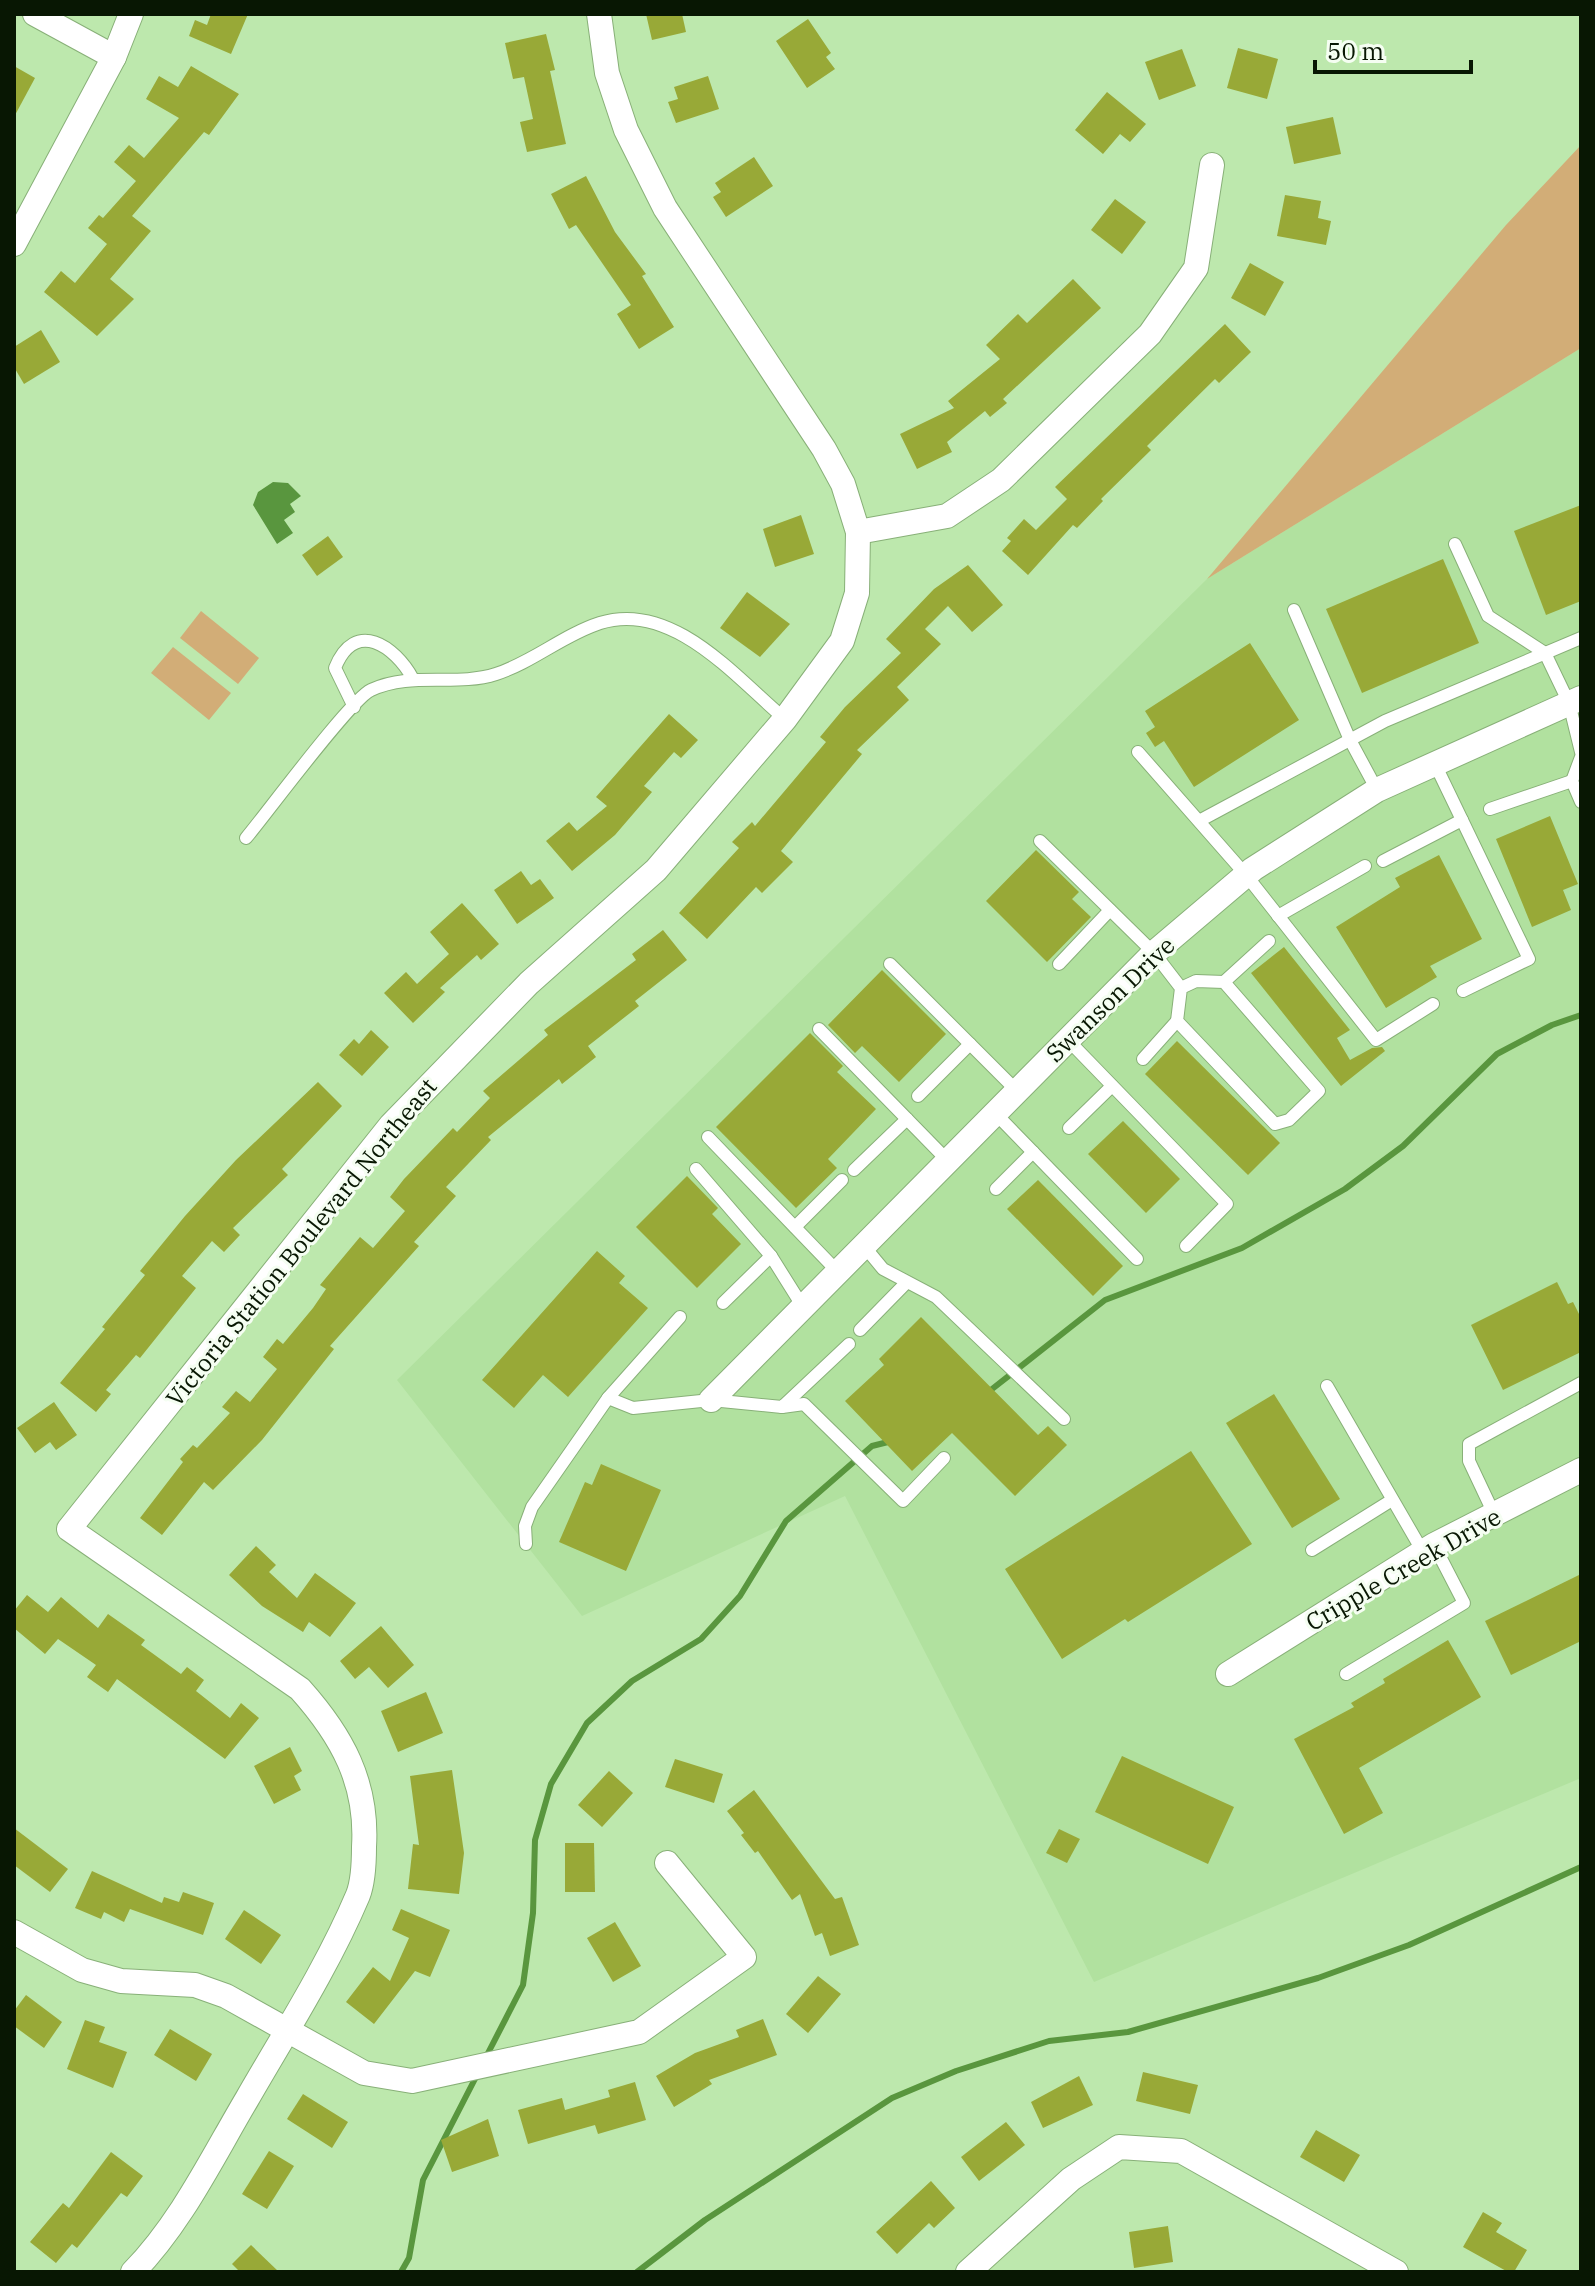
<svg xmlns="http://www.w3.org/2000/svg" width="1595" height="2286" font-family="'IBM Plex Serif',serif">
	<rect width="100%" height="100%" fill="#bde8ad"/>
	<path fill="#b1e19f" d="M1581,348V1778L1094,1982L845,1496L582,1616L397,1380L1207,579Z"/>
	<g fill="#d2ad77">
		<path d="M1581,145V348L1207,579L1506,225Z"/>
		<path d="M201,611L259,658L238,684L180,638Z"/>
		<path d="M173,647L231,693L209,720L151,673Z"/>
	</g>
	<path fill="#59963e" d="M273,482L288,483L301,496L290,504L295,512L284,520L293,533L277,544L253,505L258,492Z"/>
	<g fill="none" stroke-linecap="round" stroke-linejoin="round">
		<g stroke="#59963e" stroke-width="6">
			<path d="M987,1393L1105,1300L1242,1248L1345,1189L1403,1146L1497,1054L1552,1025L1581,1015"/>
			<path d="M485,2059L523,1985L533,1913L535,1840L551,1784L587,1723L632,1681L701,1639L740,1596L786,1521L872,1446L892,1441"/>
			<path d="M401,2272L409,2258L423,2180L478,2073"/>
			<path d="M637,2272L705,2220L892,2098L956,2071L1049,2041L1128,2032L1318,1978L1409,1945L1581,1867"/>
		</g>
	</g>
	<g fill="#98a937">
		<path d="M211,14H248L231,54L189,36L195,20L207,25Z"/>
		<path d="M646,14H682L686,32L652,40Z"/>
		<path d="M808,19L831,53L826,57L835,69L807,88L776,41Z"/>
		<path d="M546,34L555,70L550,71L566,144L527,152L520,122L533,119L524,77L513,79L505,43Z"/>
		<path d="M1238,48L1278,59L1267,99L1227,88Z"/>
		<path d="M1182,49L1196,86L1159,100L1145,62Z"/>
		<path d="M14,66L35,78L14,117Z"/>
		<path d="M191,66L239,94L209,135L204,132L132,216L151,231L110,279L134,299L97,336L44,292L61,271L75,283L107,244L88,228L99,215L103,218L136,181L114,162L129,145L144,158L179,118L146,99L159,76L178,87Z"/>
		<path d="M708,76L719,109L676,123L668,102L678,99L674,87Z"/>
		<path d="M1107,92L1146,124L1130,142L1120,134L1103,154L1075,130Z"/>
		<path d="M1333,117L1341,154L1294,164L1286,127Z"/>
		<path d="M754,157L773,186L726,217L713,197L721,192L715,183Z"/>
		<path d="M586,176L615,232L646,274L642,276L674,327L639,349L617,314L631,305L576,225L569,229L551,194Z"/>
		<path d="M1285,195L1321,201L1318,218L1331,221L1326,245L1277,236Z"/>
		<path d="M1115,199L1146,222L1122,254L1091,230Z"/>
		<path d="M1250,263L1284,282L1265,316L1231,298Z"/>
		<path d="M1073,279L1101,308L1003,399L1007,403L990,417L985,411L947,442L952,452L917,469L900,434L954,408L948,401L1000,359L986,345L1018,314L1027,323Z"/>
		<path d="M1225,324L1251,352L1219,383L1215,379L1147,446L1151,450L1101,499L1103,501L1077,528L1073,525L1028,575L1002,551L1011,541L1007,538L1024,519L1036,530L1067,499L1055,487Z"/>
		<path d="M41,330L60,362L24,384L14,367V347Z"/>
		<path d="M1581,505V601L1546,615L1514,531Z"/>
		<path d="M801,515L814,554L775,567L763,529Z"/>
		<path d="M328,536L343,557L317,576L302,555Z"/>
		<path d="M1443,559L1479,643L1362,693L1326,609Z"/>
		<path d="M968,565L1003,605L972,632L948,606L925,629L941,644L897,687L909,700L857,750L862,754L781,851L793,862L762,893L756,887L707,939L679,913L739,848L732,842L752,822L755,826L826,742L820,737L845,707L901,653L886,639L934,589Z"/>
		<path d="M747,592L790,624L760,657L720,628Z"/>
		<path d="M1250,643L1299,720L1194,787L1164,741L1155,747L1146,733L1155,727L1145,711Z"/>
		<path d="M669,714L698,740L681,758L674,752L644,786L652,792L615,835L572,871L546,841L569,822L577,831L607,806L596,797Z"/>
		<path d="M1550,816L1578,884L1563,890L1571,910L1532,927L1496,839Z"/>
		<path d="M1036,850L1079,892L1072,899L1091,917L1047,962L986,901Z"/>
		<path d="M1439,855L1482,939L1430,966L1437,977L1386,1008L1336,927L1400,887L1395,878Z"/>
		<path d="M521,871L531,885L540,879L554,898L517,924L494,890Z"/>
		<path d="M462,903L499,944L481,960L477,955L440,988L445,992L413,1023L384,993L406,972L417,984L449,954L430,932Z"/>
		<path d="M663,930L687,960L635,1001L639,1006L588,1046L596,1057L562,1084L559,1079L488,1137L491,1140L446,1187L456,1196L414,1242L419,1246L330,1346L334,1349L262,1440L213,1490L204,1482L162,1535L140,1518L183,1462L180,1459L193,1445L197,1448L230,1413L222,1407L236,1391L250,1402L277,1369L263,1357L277,1339L283,1344L313,1308L326,1289L320,1285L360,1237L373,1248L405,1211L390,1197L404,1179L453,1128L457,1132L490,1098L483,1091L548,1035L544,1030L636,960L632,954Z"/>
		<path d="M1284,947L1350,1030L1337,1038L1350,1060L1372,1048L1382,1047L1385,1051L1341,1086L1251,973Z"/>
		<path d="M882,970L946,1034L899,1082L862,1046L855,1053L828,1025Z"/>
		<path d="M371,1030L389,1047L362,1076L339,1055L354,1039L359,1044Z"/>
		<path d="M810,1033L843,1066L837,1072L876,1109L828,1159L837,1168L796,1208L716,1127Z"/>
		<path d="M1177,1041L1280,1143L1248,1175L1145,1074Z"/>
		<path d="M318,1082L342,1106L282,1169L288,1175L233,1228L240,1235L224,1252L212,1241L182,1276L196,1288L140,1358L136,1355L106,1390L111,1394L96,1412L60,1383L105,1329L102,1327L145,1275L140,1271L185,1216L236,1160Z"/>
		<path d="M1123,1121L1180,1179L1146,1213L1088,1154Z"/>
		<path d="M687,1176L718,1208L712,1214L741,1244L697,1288L636,1227Z"/>
		<path d="M1038,1180L1123,1266L1093,1296L1007,1209Z"/>
		<path d="M597,1251L625,1276L619,1283L648,1308L568,1397L543,1375L514,1408L482,1380Z"/>
		<path d="M1557,1282L1568,1304L1573,1302L1581,1318V1352L1503,1390L1471,1325Z"/>
		<path d="M921,1317L1038,1435L1048,1426L1067,1445L1015,1496L952,1433L912,1471L845,1401L884,1365L879,1359Z"/>
		<path d="M1274,1394L1340,1499L1292,1528L1226,1423Z"/>
		<path d="M54,1402L77,1435L56,1450L50,1442L35,1453L17,1428Z"/>
		<path d="M1191,1451L1252,1544L1128,1622L1125,1619L1062,1659L1005,1569Z"/>
		<path d="M601,1464L661,1490L626,1571L559,1542L585,1482L592,1485Z"/>
		<path d="M256,1546L276,1565L269,1572L297,1598L315,1573L356,1603L330,1637L309,1622L303,1632L262,1606L229,1575Z"/>
		<path d="M1581,1574V1641L1511,1675L1485,1621Z"/>
		<path d="M27,1595L48,1612L61,1597L98,1628L108,1614L145,1640L141,1645L181,1674L187,1667L204,1680L196,1691L230,1718L241,1703L259,1718L225,1759L117,1679L108,1692L87,1677L96,1665L58,1639L45,1654L14,1628V1611Z"/>
		<path d="M381,1626L414,1665L388,1688L369,1667L355,1679L340,1661Z"/>
		<path d="M1448,1640L1481,1697L1359,1768L1383,1813L1344,1834L1294,1739L1354,1707L1351,1703L1385,1683L1383,1679Z"/>
		<path d="M426,1692L443,1733L398,1752L381,1711Z"/>
		<path d="M290,1747L302,1771L294,1776L301,1790L274,1804L254,1766Z"/>
		<path d="M1122,1756L1234,1807L1208,1864L1095,1812Z"/>
		<path d="M675,1759L723,1774L714,1803L665,1787Z"/>
		<path d="M452,1770L464,1853L459,1894L408,1889L413,1844L419,1845L410,1776Z"/>
		<path d="M609,1771L633,1793L602,1827L578,1805Z"/>
		<path d="M754,1790L835,1899L842,1897L859,1945L830,1956L822,1933L815,1936L800,1894L792,1900L758,1851L755,1853L741,1835L744,1833L727,1811Z"/>
		<path d="M14,1828L68,1869L50,1892L14,1865Z"/>
		<path d="M1059,1829L1080,1839L1067,1863L1046,1853Z"/>
		<path d="M565,1843H594L595,1892H565Z"/>
		<path d="M92,1871L162,1903L164,1897L179,1902L183,1892L214,1903L203,1935L130,1909L124,1922L104,1912L101,1919L75,1908Z"/>
		<path d="M401,1909L450,1930L430,1977L415,1971L374,2024L346,2002L373,1967L390,1981L409,1938L392,1930Z"/>
		<path d="M244,1910L281,1935L261,1964L225,1939Z"/>
		<path d="M615,1922L641,1966L613,1982L587,1938Z"/>
		<path d="M818,1976L841,1994L808,2033L786,2014Z"/>
		<path d="M26,1995L62,2022L44,2048L14,2026V2011Z"/>
		<path d="M763,2019L777,2055L709,2080L712,2084L674,2107L656,2076L695,2053L739,2037L736,2030Z"/>
		<path d="M85,2020L105,2027L99,2042L127,2052L113,2088L67,2069Z"/>
		<path d="M170,2029L212,2054L196,2081L154,2055Z"/>
		<path d="M1143,2072L1198,2085L1190,2114L1136,2101Z"/>
		<path d="M1079,2076L1093,2105L1043,2128L1031,2102Z"/>
		<path d="M635,2082L646,2120L598,2134L595,2125L528,2144L518,2110L562,2098L565,2110L610,2097L608,2090Z"/>
		<path d="M303,2094L348,2122L332,2148L287,2119Z"/>
		<path d="M488,2119L499,2156L452,2172L441,2140Z"/>
		<path d="M1006,2122L1025,2145L979,2181L961,2157Z"/>
		<path d="M1316,2130L1360,2155L1344,2182L1300,2157Z"/>
		<path d="M269,2151L294,2166L267,2209L242,2194Z"/>
		<path d="M111,2152L143,2176L127,2197L121,2193L77,2248L72,2244L56,2263L30,2242L63,2203L69,2208Z"/>
		<path d="M931,2181L955,2208L934,2228L929,2223L897,2254L876,2232Z"/>
		<path d="M1483,2212L1502,2223L1496,2232L1527,2250L1514,2272H1508L1463,2247Z"/>
		<path d="M1168,2226L1173,2262L1134,2268L1129,2232Z"/>
		<path d="M251,2245L279,2272H240L232,2264Z"/>
	</g>
	<g fill="none" stroke-linecap="round" stroke-linejoin="round">
		<g stroke="#88b078" stroke-width="14">
			<g id="service">
				<path d="M1455,544L1488,616L1545,653L1569,703L1581,752"/>
				<path d="M1294,610L1350,740L1377,790"/>
				<path d="M354,707L335,668C355,618 395,646 413,679"/>
				<path d="M1138,752L1246,875L1376,1040L1433,1004"/>
				<path d="M1581,757L1572,781L1581,802"/>
				<path d="M1435,764L1529,959L1463,991"/>
				<path d="M1490,809L1572,781"/>
				<path d="M1199,821L1385,721L1581,638"/>
				<path d="M246,838C267,813 351,699 371,690C411,671 456,687 496,674C533,662 563,635 600,623C673,600 736,678 785,719"/>
				<path d="M1040,841L1154,953L1181,988L1196,981L1224,982L1319,1091L1289,1120L1275,1124L1177,1021L1181,988"/>
				<path d="M1383,861L1462,820"/>
				<path d="M1278,916L1365,866"/>
				<path d="M890,964L1017,1091"/>
				<path d="M1059,964L1110,910"/>
				<path d="M1224,982L1269,941"/>
				<path d="M819,1029L948,1161"/>
				<path d="M1068,1040L1227,1204L1186,1246"/>
				<path d="M1143,1059L1177,1021"/>
				<path d="M918,1096L970,1044"/>
				<path d="M995,1113L1137,1259"/>
				<path d="M1069,1128L1112,1086"/>
				<path d="M708,1137L838,1272"/>
				<path d="M696,1169L771,1256L803,1307"/>
				<path d="M854,1170L907,1119"/>
				<path d="M996,1189L1033,1152"/>
				<path d="M795,1227L842,1180"/>
				<path d="M864,1246L883,1269L936,1297L1064,1419"/>
				<path d="M723,1303L771,1256"/>
				<path d="M680,1317L608,1398L633,1408L711,1400L782,1407L849,1344"/>
				<path d="M860,1330L906,1283"/>
				<path d="M1327,1386L1423,1552"/>
				<path d="M782,1407L804,1404L903,1501L944,1458"/>
				<path d="M1494,1514L1469,1461V1444L1581,1383"/>
				<path d="M526,1544L525,1526L532,1507L608,1398"/>
				<path d="M1312,1550L1392,1500"/>
				<path d="M1346,1674L1464,1603L1434,1545"/>
			</g>
		</g>
		<g stroke="#88b078" stroke-width="26">
			<g id="minor">
				<path d="M35,14L114,57"/>
				<path d="M14,244L114,57L131,14"/>
				<path d="M858,532L947,516L1001,480L1150,334L1196,268L1212,165"/>
				<path d="M711,1400L1154,953L1253,869L1377,790L1581,698"/>
				<path d="M1228,1674L1434,1545L1581,1470"/>
				<path d="M14,1932L82,1970L121,1981L195,1985L226,1996L364,2073L412,2081L639,2032L744,1957L667,1863"/>
				<path d="M133,2272C181,2223 212,2158 247,2099C285,2033 328,1966 358,1895C363,1882 364,1862 364,1847C368,1783 342,1736 300,1689L69,1529L391,1125L529,983L656,870L785,719L842,641L857,593L858,532L843,484L824,449L665,208L626,130L607,73L599,14"/>
				<path d="M968,2272L1071,2179L1119,2147L1181,2151L1396,2272"/>
			</g>
		</g>
		<use href="#service" stroke="#fff" stroke-width="12"/>
		<use href="#minor" stroke="#fff" stroke-width="24"/>
	</g>
	<g text-anchor="middle" dominant-baseline="central" stroke-width="6" stroke-linejoin="round" paint-order="stroke">
		<g font-size="24" fill="#081703" stroke="#f5fef2">
			<text transform="translate(1110 999) rotate(-44)">Swanson Drive</text>
			<text transform="translate(301 1242) rotate(-51)">Victoria Station Boulevard Northeast</text>
			<text transform="translate(1403 1569) rotate(-30)">Cripple Creek Drive</text>
		</g>
	</g>
	<rect width="1595" height="2286" fill="none" stroke="#081703" stroke-width="32"/>
	<path d="M1315 60v12h156v-12" fill="none" stroke="#081703" stroke-width="4"/>
	<text x="1327" y="60" font-size="24" fill="#081703" stroke="#f5fef2" stroke-width="6" paint-order="stroke">50 m</text>
</svg>
